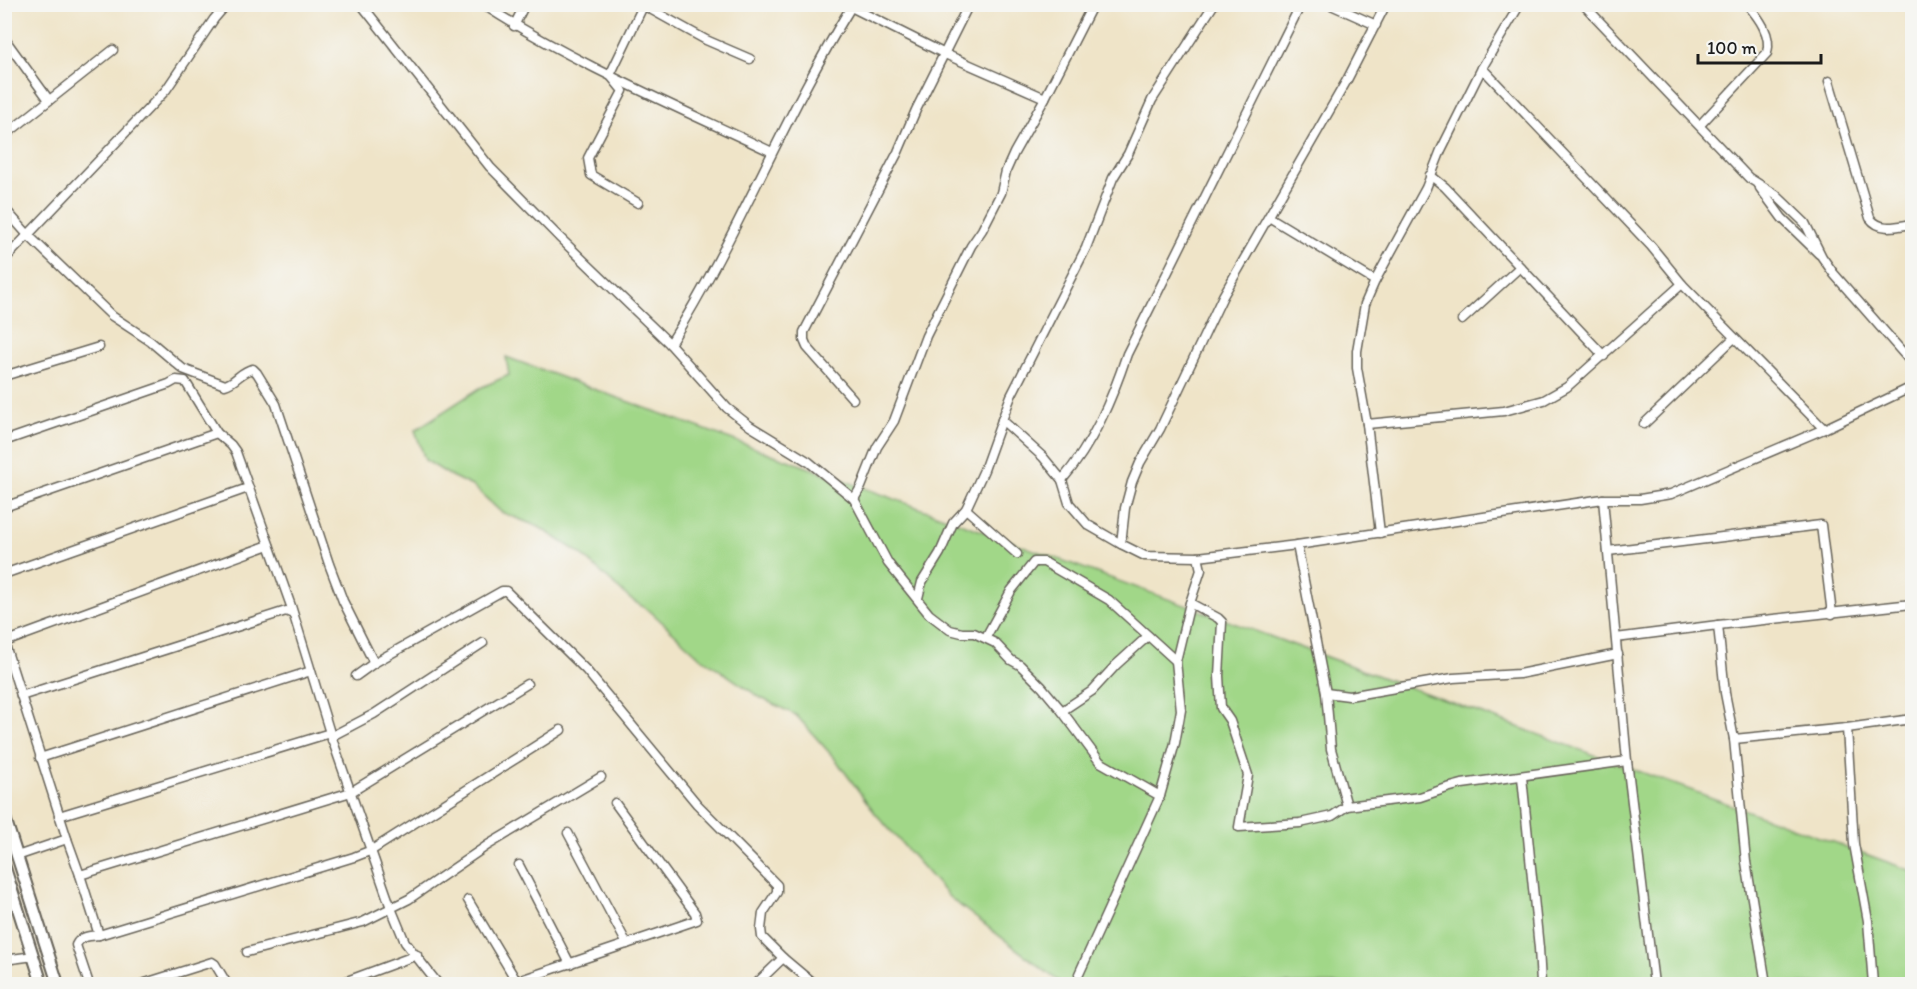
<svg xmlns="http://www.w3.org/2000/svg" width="1917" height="989" font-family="Itim,sans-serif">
	<rect width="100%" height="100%" fill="#f6f6f2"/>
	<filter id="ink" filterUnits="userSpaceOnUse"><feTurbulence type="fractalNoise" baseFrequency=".0167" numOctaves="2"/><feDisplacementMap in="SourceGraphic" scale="12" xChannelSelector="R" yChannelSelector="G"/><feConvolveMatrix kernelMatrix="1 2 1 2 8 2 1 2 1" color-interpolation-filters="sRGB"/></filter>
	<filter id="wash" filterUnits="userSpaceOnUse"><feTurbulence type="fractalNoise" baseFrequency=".008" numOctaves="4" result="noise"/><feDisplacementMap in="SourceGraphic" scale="24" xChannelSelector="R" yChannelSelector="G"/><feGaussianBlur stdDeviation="1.35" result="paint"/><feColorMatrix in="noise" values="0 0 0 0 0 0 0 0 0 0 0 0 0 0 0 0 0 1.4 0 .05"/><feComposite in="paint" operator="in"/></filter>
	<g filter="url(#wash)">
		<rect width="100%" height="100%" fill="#efe4c8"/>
		<path fill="#a1d788" stroke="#5e7a52" stroke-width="1.5" d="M506,357L1912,871V984H1062L949,897L875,813L836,760L796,715L761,698L699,656L650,611L630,599L581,554L539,527L501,512L474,487L451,476L425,460L415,430L480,388L509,375Z"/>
	</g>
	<g filter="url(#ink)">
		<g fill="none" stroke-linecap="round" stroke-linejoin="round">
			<g stroke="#666258" stroke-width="11">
				<g id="minor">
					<path d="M361,4L490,167L559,237L670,344L727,408L750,426L809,462L854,499"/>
					<path d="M482,4C573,63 675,106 772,152"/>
					<path d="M1093,4L1045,98L1014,153L1006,171L1001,193L982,230L971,246L926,336L894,421L877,447L861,487L854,499L888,563L929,614L950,630L962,633H974L995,643L1011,660L1020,665L1042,687L1062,711L1092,691L1116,665L1148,636"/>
					<path d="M1329,4L1376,25"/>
					<path d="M1583,4L1749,178L1776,195L1805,223L1822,257L1834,274L1912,363"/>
					<path d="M643,5L706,40L750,59"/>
					<path d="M847,5L945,54L1045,98"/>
					<path d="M514,26L525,4"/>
					<path d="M4,38L49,100"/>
					<path d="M1482,68L1651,246L1682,284L1824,429"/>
					<path d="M1829,81L1870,218C1880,232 1898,226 1912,224"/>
					<path d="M1700,125L1767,53C1772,35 1759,18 1747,4"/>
					<path d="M4,136L113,50"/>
					<path d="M1430,175L1445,187L1604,356"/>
					<path d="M1760,188L1782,218L1819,254"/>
					<path d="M638,203L591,175L588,158L623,91L610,75L644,4"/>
					<path d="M4,208L28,235L112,316L150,341L183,369L225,385C236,382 241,371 253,369L257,373L276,404L329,564L343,601L374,663"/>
					<path d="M1269,217L1375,281"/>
					<path d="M4,260L166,90L214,19L227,4"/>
					<path d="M1462,320L1520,267"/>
					<path d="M670,344C738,236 784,116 851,7"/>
					<path d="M4,376L99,347"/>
					<path d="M853,399L807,347L804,340V332L898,152L916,110L969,4"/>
					<path d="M1367,424L1504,411L1544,400L1567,387L1682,284"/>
					<path d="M1644,424L1734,338"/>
					<path d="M4,441L169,384L176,380L185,381L217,433L231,445L236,452L291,606L330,733L391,908L405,942L438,984"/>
					<path d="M1062,480C1093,444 1112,399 1127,354L1301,4"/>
					<path d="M1603,499L1627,761L1654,984"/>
					<path d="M4,507L217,433"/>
					<path d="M966,509L1017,554"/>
					<path d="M1380,533L1367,424L1357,368V351L1365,304L1375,281L1426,188L1441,150L1482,68L1520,4"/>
					<path d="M1121,544L1088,525L1069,503L1062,480L1043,457L1002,420L1011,396L1086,248L1113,178L1128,154L1152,100L1214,4"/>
					<path d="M1297,545L1326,693L1331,749L1347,806"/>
					<path d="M1608,551L1821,525L1832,614"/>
					<path d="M1198,557L1297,545L1603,499H1640L1671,494L1824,429L1912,387"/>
					<path d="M4,574L248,488"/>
					<path d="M918,598L922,582L940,553L953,523L966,509L984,470L1002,420"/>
					<path d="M1190,603L1218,618L1222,622L1219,676L1221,708L1230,721L1248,775L1239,827L1300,823L1332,816L1347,806L1420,797L1447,788L1462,784L1627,761"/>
					<path d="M1718,625L1725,693L1734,739L1746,862L1766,984"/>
					<path d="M986,637L1011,591L1034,562H1044L1109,600L1176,661"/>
					<path d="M1616,638L1718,625L1912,604"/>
					<path d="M4,642L67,839L17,856"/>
					<path d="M5,642L269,545"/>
					<path d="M356,676L374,663L502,591H506L586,670L697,804L777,885V892L763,913L761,929L762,937L783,958"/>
					<path d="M1326,693L1349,696L1453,678L1519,674L1618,654"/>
					<path d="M21,696L286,611L293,614"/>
					<path d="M1062,711L1100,762L1160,796"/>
					<path d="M1847,728L1854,844L1868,921L1873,984"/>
					<path d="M1734,739L1847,728L1912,719"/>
					<path d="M332,740L334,735L374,714L483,643"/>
					<path d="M40,758L311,671"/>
					<path d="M1522,777L1539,948L1541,984"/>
					<path d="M59,816L330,733"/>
					<path d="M568,833L627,944"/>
					<path d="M67,839L80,875L351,792L527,684"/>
					<path d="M519,865L570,964"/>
					<path d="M80,875L99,935C90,936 80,936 76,945L89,984"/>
					<path d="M468,900L517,982"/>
					<path d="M99,935L354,857L372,850L561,730"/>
					<path d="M247,952L363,922L409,899L488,845L601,777"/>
					<path d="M4,960L34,956"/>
					<path d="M1079,974L1160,796L1175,743L1181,710L1176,661L1190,603L1201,570L1198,557L1145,556L1121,544L1125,508L1132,482L1140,463L1160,429L1223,296L1347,80L1386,4"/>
					<path d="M142,984L212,962L215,964L227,984"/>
					<path d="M339,984L417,955"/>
					<path d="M509,984L697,920L695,913L615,803"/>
					<path d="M756,984L783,958L814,984"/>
				</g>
			</g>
			<g stroke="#666258" stroke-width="14">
				<g id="major">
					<path d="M4,815L58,984"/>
					<path d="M4,865L42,984"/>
				</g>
			</g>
			<use href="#minor" stroke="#fff" stroke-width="8"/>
			<use href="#major" stroke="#fff" stroke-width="10"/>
		</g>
	</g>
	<rect width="1917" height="989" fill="none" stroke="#f6f6f2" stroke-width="24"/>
	<path d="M1698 54v9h123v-9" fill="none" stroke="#1c1c1c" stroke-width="3"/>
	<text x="1707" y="54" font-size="18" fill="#1c1c1c" stroke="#f6f6f2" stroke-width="4.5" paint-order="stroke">100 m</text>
</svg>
